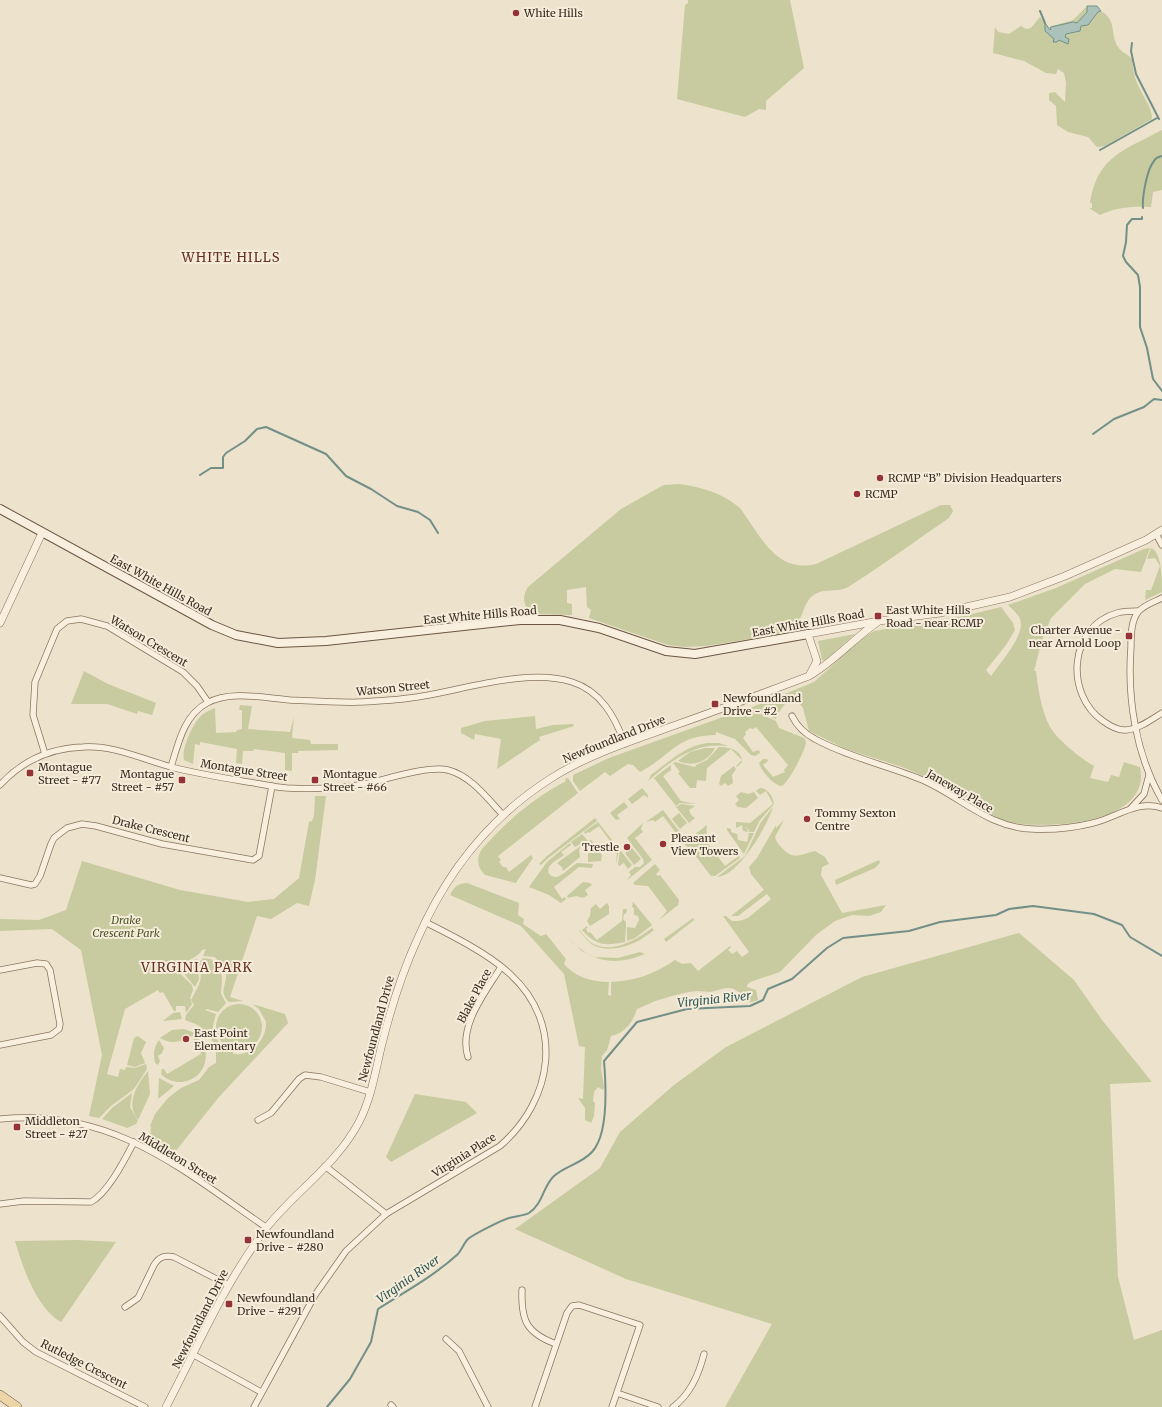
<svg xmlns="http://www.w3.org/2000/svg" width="1162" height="1407" font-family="Merriweather,serif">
	<rect width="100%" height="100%" fill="#ede2cb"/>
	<g fill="#c7cb9f">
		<path d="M688,0H790L804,68L766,101V110L759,109L745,117L677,99L685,5L688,3Z"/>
		<path d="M1087,6V11L1077,23L1073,22L1051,30L1046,24L1048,32L1054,39L1053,42L1059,40L1068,43L1065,37L1066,34L1077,32L1081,26L1088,25L1098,12L1101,11C1118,22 1109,32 1118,47C1121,52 1128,54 1132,59C1133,69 1134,78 1139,87C1144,99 1152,106 1152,119L1105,146L1097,147L1088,137L1068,132L1057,125L1056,106L1049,100V93L1055,92L1065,102L1066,83L1064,73L1058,69L1056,74L1046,73L1024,61L993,53L995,27L998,32L1009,34L1021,26L1026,29L1031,28L1040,17L1049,27L1073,20Z"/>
		<path d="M1162,130V190L1153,192L1151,207C1133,206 1117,207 1100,215L1089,208H1092V203H1090C1097,156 1125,150 1162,130Z"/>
		<path d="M679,484C702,487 722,493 740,508C760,535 776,574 816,564L941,505H950L953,511L949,518C915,541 882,566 848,587C838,593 824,588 815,594C799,604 805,628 785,633L706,646L684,647L668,645L589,618L591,610L587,607L586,587L567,590V603L572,604V615L533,614C524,607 521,598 528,587L621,509L660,487L664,485Z"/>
		<path d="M1150,548L1141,572L1115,569L1085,584L1051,618L1042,640L1034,671H1036C1038,689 1041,708 1049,725C1055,738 1081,759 1094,766L1090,778L1108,782L1111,775L1119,777L1124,762L1140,767C1152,823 1052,829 1015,823C1006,821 997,818 990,813C980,807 973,797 962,797L940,784L905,768L846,749L809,731L803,708L799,703L785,704L778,713L776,719L750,708L814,682L863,638L874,631L964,616L1001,607L1013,623L1015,630L1006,645L986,670L991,676C1000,663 1026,635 1020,619C1018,614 1012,609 1008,605L1056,588L1144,549Z"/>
		<path d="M1151,548C1162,552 1162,579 1162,592L1145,600L1146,590H1151L1160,566L1155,558L1147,559Z"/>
		<path d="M855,634L825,661L822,660L818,641Z"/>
		<path d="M84,671L108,684L156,703L152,715L138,711L137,714L107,704H71Z"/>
		<path d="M240,705L252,706L248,729L290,732L294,717L292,738L310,740L311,744H338V750L298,751V753H292V771L285,770V753L254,749L253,751H243L242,764L236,763L237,749L200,742V745L195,744L193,764L184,760C181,748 193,725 199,718C203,713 210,710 215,708L216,733L236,732L237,730L242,729V710H239Z"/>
		<path d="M748,708L776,721L779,728L804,738L806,742C806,749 789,782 782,786C774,786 761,771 759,763L763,759H767L768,761L763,765L773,777L785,772L784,770L788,765L756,727L753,729L750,728L745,732L746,734L743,738L753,752L759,750L760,753L755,756L751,755L735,739L716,732V735C676,735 671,756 640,772L633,765L628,764L610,776L605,772L580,791L573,781V775L609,758Z"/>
		<path d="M535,716L536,729L553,725L573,724L574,726L539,737L540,740L497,769L501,739L475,734L474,740L461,733V728L485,721Z"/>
		<path d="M707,743H719L728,746C694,742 672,760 648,781L651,775C669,762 684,746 707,743Z"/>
		<path d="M719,747C729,747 742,750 742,762L737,767L736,766L742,760L731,749L707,768L706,781L697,780L696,788H690L678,773L680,772L673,763L675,762L695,767L696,765L707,760Z"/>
		<path d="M705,748H715C707,763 692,767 678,761L690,752Z"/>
		<path d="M671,765V770L663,776L681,801L696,804L680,803L676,806L654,778Z"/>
		<path d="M734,766L736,769L732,775L733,783L728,786L725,783L721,786L719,784L721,776Z"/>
		<path d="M568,778L578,793L498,856L501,860L499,862L503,867H506L509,872L531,855L533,858L517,881L516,883L485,875C477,867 476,858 482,849C509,819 534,798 566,781L565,779Z"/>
		<path d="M642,788L648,795V798L644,795L632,804L628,799Z"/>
		<path d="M760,788C768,788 773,797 774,804L760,820L754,832H749V830L746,827L745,829L747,828L748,832L743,831L742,825L736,828V822L750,823L773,804L766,791L760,795L756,791Z"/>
		<path d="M741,792L748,794L754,792L758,798L746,808L738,807L735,804L739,800L736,796Z"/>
		<path d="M315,796H326L315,880L309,906L297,903L271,919L257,916L230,997L243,1001L229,1002C218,992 227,985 226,975C225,970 218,961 215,957L203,956L206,949L202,950C197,959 186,959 179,968L171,962L169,963L192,985L193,990L190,998L192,1004L186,1013L185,1006H176V1011H174L163,992L160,993L158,990L125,1009L107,1074L118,1077L120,1069L125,1070L126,1067L135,1068L146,1064L147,1069L134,1089L111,1106L99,1118L89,1116L102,1055L81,950L52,929L0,931V919L39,920L66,910L82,861L180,890L248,902L274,899L299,878L309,822L312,821L314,816Z"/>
		<path d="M624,802L628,807L617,815L620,819L616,820L610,813Z"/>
		<path d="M681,804L695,806L689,810L691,815L695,818L689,823L676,807Z"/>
		<path d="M773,807C767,826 739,876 717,877L745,856L761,822Z"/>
		<path d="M663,810L679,831L676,833L663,816L655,822L653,820L646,822Z"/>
		<path d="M679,813L687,823L680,829L672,819Z"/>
		<path d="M595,818L597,821L547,859L541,865L539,864L547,856Z"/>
		<path d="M784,820L775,837C776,842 779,845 782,848C794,861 801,854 815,851L825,857L829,864L822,867L821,875L842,913L886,905L881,912L869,916L852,915L835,921L816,935L780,972L750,982L747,985V987L756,990L758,1000C739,1008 745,988 728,988C722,988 716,991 710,992C706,992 702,991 698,991C686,992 674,995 662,999C653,1001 645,1006 637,1009C633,1022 625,1033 611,1036L607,1050L602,1056L601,1068L604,1087L603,1090L598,1087L594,1092L593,1101L595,1103L594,1116L591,1123L585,1120V1108L578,1098L583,1099L585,1047L579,1046L564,974L521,926L450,895C454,887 458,883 467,883L519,903L518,915L524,919L523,924L541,936L546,934L566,959L564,964C575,977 592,982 609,982L608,995L611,996V982C636,981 654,974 675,960L682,964L691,963L698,971L730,946L731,947L728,950L732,954L737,951L742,957L749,952L723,916H726L732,921H739L748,918L771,899L767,894L738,916H731L764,890L751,874L749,867L757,858L776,825V828Z"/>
		<path d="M598,822L619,849L616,865L617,850L599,826L589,833L588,832L585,834L584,832Z"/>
		<path d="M643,823L641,829L643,832L635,838L652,860L626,881L631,875L629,872L635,867H640L644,863L643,859L627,838Z"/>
		<path d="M707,825L706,841L725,866L739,856L740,858L715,876H711L691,850L693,849L690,846L688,848L684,843Z"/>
		<path d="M727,828L731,829V832L737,834L738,840L747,842L749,833H754L744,854L727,830Z"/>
		<path d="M582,834L588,841L591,840L602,855L601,861L588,862V846L582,843L575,847L571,842Z"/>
		<path d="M570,843L571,845L561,852L564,855C559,859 552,862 549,867C546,872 551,878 557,877C562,876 572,866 577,863L593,864L592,868L579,867L554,887L562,899L565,897L566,899L561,903L549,895L529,887L547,862Z"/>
		<path d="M582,845L585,847L581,846L579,850L580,857L563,871L562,867L557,863Z"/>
		<path d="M632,848L641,859L634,865L625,853Z"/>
		<path d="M620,850L632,865L628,869L624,863L619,866L618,864Z"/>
		<path d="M879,860L880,863L875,868L836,885L835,880Z"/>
		<path d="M655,864L660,870L656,874L658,876L660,875L679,900L678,905L659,920L667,911L648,886L635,885L633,883Z"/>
		<path d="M583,882L590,883L592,885L585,890L588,895L583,898L576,896L568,898L567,896Z"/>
		<path d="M633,902L652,925L635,938L627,941V927L635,928L639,920L638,916L634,915V908L632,907Z"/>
		<path d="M607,903L609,906V914L590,926L587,921L590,916L591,908L596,904L600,909Z"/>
		<path d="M623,909H627L626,914H624L623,919L626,922V926L621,925L626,926L625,942C604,946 597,946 582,930L587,926L588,927L586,929L588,933L590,932L597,940L622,921Z"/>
		<path d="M693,918L694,920L666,942L664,939Z"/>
		<path d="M652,928L654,930C639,943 613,955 593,945C588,942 584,936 580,932L579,930C583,934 587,940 592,943C611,955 638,939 652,928Z"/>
		<path d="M1019,933L1074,980L1102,1020L1152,1082L1110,1084L1118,1277L1134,1340L1162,1330V1407H725L772,1324L626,1279L515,1229L600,1168L620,1132L674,1085L726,1047L862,977Z"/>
		<path d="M567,936L582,951L595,957L618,958L640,952L645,954C613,967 590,962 567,936Z"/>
		<path d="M203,958L211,959L219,965L222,978L221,994L226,1003L218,1012L207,1009L205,1010L216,1014L213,1025V1033L208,1034L198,1025L185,1020L186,1015L194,1005L191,1000C198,986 204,981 199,963Z"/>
		<path d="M197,959L199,979L195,987L181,970L188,962Z"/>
		<circle cx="239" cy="1027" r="23"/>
		<path d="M252,1004L285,1014L288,1023L219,1097L174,1153C162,1146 148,1142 151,1127L150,1126L155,1114L168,1098L181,1088L199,1080L209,1067L216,1063V1048L210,1036L214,1035L223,1048L233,1052V1054C252,1057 267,1039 266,1022L259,1009Z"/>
		<path d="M180,1012L182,1019L163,1021L173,1013Z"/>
		<path d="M184,1029L195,1033L199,1038L198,1041L195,1042L192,1036C181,1042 171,1045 160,1038L172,1030Z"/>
		<path d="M138,1036L146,1042L141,1053L145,1063L135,1067L127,1065L134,1038Z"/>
		<path d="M159,1040L164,1048L162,1053L158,1056L160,1061L158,1065L155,1063C153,1054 154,1047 159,1040Z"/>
		<path d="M204,1046C214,1074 181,1094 161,1074L162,1069H164L167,1074L201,1054L199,1049Z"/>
		<path d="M148,1071L150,1094L138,1120C125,1103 137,1085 148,1071Z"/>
		<path d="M159,1078L174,1086L158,1099Z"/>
		<path d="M132,1093L130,1107L138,1121L136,1124L127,1128L102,1119L112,1108Z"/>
		<path d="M415,1094L466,1102L477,1113L391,1162L386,1157Z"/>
		<path d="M78,1240L116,1242L61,1322C37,1309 22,1266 15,1241Z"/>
	</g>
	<path fill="#abc2ba" stroke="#729088" d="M1087,6H1097L1101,11L1098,12L1088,25L1081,26L1080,31L1066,34L1065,37L1069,39L1068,44L1059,40L1057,42H1053L1054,39L1045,31V23L1050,30L1051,27L1073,22L1077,23L1087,12Z"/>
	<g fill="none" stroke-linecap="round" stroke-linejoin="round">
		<g stroke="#729088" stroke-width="2">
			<path d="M1040,11L1045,23"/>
			<path d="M1132,43L1131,51L1136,74L1159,119"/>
			<path d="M1100,150L1157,118"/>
			<path d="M1143,208C1142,197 1147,169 1154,161C1156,157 1159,157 1162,156"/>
			<path d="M1142,217V219H1132L1127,225L1126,242L1123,256L1126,262L1138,275L1140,287V327L1147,348L1153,379L1162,391"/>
			<path d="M1093,434L1114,419L1144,407L1154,399L1162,400"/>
			<path d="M200,475L211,468H223V457L226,453L245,441L257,429L266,427L326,454L346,476L371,489L397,506L418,512L430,520L438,533"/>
			<path d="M327,1407L350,1379L371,1342L378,1309C406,1291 434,1276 458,1254C462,1249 464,1243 468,1239C474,1234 502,1220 509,1218C515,1216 524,1216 529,1213C543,1204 543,1186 554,1176C565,1166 581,1164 592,1152C609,1134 606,1085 604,1061L637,1022L687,1009L750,1006L763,1000L768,989L792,979L827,948L843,938L909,931L940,922L996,915L1009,909L1033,906L1094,914L1122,925L1130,937L1162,956"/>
		</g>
		<g stroke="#897560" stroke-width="7">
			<g id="minor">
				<path d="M1156,534L1162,545"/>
				<path d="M1162,598C1154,602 1144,605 1138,612C1131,621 1131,636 1131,647C1127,699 1136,755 1162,800"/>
				<path d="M1138,611C1131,611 1124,611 1117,613C1068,627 1065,695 1103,721C1110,726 1118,731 1126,730C1139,729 1152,719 1162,713"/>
				<path d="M792,716C797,726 805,734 815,739C848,757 886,765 920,779C959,795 988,828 1032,829C1053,830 1073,828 1093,823C1115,818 1139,799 1162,808"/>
				<path d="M45,754L33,715L35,682L57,629L67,621L81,619L107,626L183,672L197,686L208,702"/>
				<path d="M171,767C178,744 184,715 207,703C231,690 264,698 290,700C313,701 337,703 360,702C380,701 402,700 423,696C466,689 529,668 572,682C601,691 615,717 625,744"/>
				<path d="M0,785C22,761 50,748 83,747C113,745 142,759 171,767C194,773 218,777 242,781C257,783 272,787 287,788C310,789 336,789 359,785C382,781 427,765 448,770C471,776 487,798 503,815"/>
				<path d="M1131,808L1144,794L1149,775"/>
				<path d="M0,878L31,885L35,884L40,876L51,844L54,838L67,828L82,824L96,826L162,844L253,860L259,856L272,786"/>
				<path d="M0,970L37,963L46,964L50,970L60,1024L59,1029L51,1035L0,1045"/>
				<path d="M468,1057C458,1026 485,993 501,967"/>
				<path d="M0,1119C112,1108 180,1168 267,1228"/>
				<path d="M258,1120L271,1113L299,1079L305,1075L321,1077L370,1092"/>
				<path d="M325,1166L386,1214"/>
				<path d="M0,1204L24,1201L91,1202C108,1193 125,1159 134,1142"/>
				<path d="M522,1290C521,1320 526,1333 556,1344"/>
				<path d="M125,1307L138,1298L154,1265C159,1257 164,1255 174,1257L228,1285"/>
				<path d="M0,1316L23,1342L36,1352L145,1407"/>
				<path d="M446,1339L459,1351L488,1407"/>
				<path d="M194,1355L261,1392"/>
				<path d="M617,1393L658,1407"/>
				<path d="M391,1405L393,1407"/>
				<path d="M254,1407L315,1295L346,1251L386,1214L500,1146C553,1100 565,1024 510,974C489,954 451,935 425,922"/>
				<path d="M535,1407L567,1313L572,1306L579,1305L640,1325L612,1407"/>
				<path d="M673,1407C691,1394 699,1374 704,1354"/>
			</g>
		</g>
		<g stroke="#897560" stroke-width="8">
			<g id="tertiary">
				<path d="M0,623L42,533"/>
				<path d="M810,674L817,661L808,634L879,621L940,613L1010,597L1065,576L1146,540L1162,530"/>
				<path d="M166,1407C198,1346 225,1282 267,1227C296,1191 337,1164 359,1122C371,1099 375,1073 381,1048C390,1011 401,975 417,940C445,875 489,818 550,779C587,755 631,741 673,726C718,710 764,693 809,676C835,661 854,638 879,621"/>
			</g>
		</g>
		<g stroke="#6b5643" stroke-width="10">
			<path id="secondary" d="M0,509L212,625L236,635L278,643L326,641L520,620H560L599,628L666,651L695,654L808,634"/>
		</g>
		<g stroke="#584333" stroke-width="10">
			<path id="primary" d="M0,1395L17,1407"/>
		</g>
		<use href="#minor" stroke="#f8efde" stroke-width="5.5"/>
		<use href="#tertiary" stroke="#f8efde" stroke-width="7"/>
		<use href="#secondary" stroke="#f8efde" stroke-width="8"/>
		<use href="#primary" stroke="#ecd5a6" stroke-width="9"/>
	</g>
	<g fill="#953337" stroke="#f5ecda" stroke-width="1.5">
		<circle cx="516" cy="13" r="4"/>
		<circle cx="880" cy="478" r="4"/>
		<circle cx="857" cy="494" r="4"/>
		<rect x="874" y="612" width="8" height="8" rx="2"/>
		<rect x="1125" y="632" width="8" height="8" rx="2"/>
		<rect x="711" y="700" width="8" height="8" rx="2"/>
		<rect x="26" y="769" width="8" height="8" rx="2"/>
		<rect x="178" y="776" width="8" height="8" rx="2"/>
		<rect x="311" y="776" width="8" height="8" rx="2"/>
		<circle cx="807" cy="819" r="4"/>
		<circle cx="663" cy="844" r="4"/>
		<circle cx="627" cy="847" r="4"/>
		<circle cx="186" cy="1039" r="4"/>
		<rect x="13" y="1123" width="8" height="8" rx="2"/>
		<rect x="244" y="1236" width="8" height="8" rx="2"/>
		<rect x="225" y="1300" width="8" height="8" rx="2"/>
	</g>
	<g text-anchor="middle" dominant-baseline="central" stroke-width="4" stroke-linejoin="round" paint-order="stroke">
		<g font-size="11" fill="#3b2d22" stroke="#f5ecda" text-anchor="start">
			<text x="524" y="13">White Hills</text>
			<text x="888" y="478">RCMP “B” Division Headquarters</text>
			<text x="865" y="494">RCMP</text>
			<text x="886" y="610">East White Hills<tspan x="886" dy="13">Road - near RCMP</tspan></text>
			<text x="1121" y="630" text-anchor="end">Charter Avenue -<tspan x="1121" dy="13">near Arnold Loop</tspan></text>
			<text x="723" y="698">Newfoundland<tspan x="723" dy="13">Drive - #2</tspan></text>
			<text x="38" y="767">Montague<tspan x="38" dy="13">Street - #77</tspan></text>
			<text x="174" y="774" text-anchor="end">Montague<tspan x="174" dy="13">Street - #57</tspan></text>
			<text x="323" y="774">Montague<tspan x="323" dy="13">Street - #66</tspan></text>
			<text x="815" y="813">Tommy Sexton<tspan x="815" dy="13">Centre</tspan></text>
			<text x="671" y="838">Pleasant<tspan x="671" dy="13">View Towers</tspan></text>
			<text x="619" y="847" text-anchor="end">Trestle</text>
			<text x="194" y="1033">East Point<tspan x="194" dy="13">Elementary</tspan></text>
			<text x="25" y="1121">Middleton<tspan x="25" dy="13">Street - #27</tspan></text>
			<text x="256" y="1234">Newfoundland<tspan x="256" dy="13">Drive - #280</tspan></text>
			<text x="237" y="1298">Newfoundland<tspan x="237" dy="13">Drive - #291</tspan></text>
		</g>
		<g font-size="11" fill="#3b2d22" stroke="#f5ecda">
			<text transform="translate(161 585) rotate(29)">East White Hills Road</text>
			<text transform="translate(480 615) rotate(-5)">East White Hills Road</text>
			<text transform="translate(808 623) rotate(-10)">East White Hills Road</text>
			<text transform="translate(149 641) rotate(31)">Watson Crescent</text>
			<text transform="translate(393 688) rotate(-6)">Watson Street</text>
			<text transform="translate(614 739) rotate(-22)">Newfoundland Drive</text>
			<text transform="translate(244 770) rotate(9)">Montague Street</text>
			<text transform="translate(960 791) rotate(30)">Janeway Place</text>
			<text transform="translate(151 829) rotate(14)">Drake Crescent</text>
			<text transform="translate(474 996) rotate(-62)">Blake Place</text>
			<text transform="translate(376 1029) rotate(-75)">Newfoundland Drive</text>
			<text transform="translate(464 1155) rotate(-32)">Virginia Place</text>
			<text transform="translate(178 1158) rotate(31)">Middleton Street</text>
			<text transform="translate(200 1319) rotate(-63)">Newfoundland Drive</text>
			<text transform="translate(84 1364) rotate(27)">Rutledge Crescent</text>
		</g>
		<g font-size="11" font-style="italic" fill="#4c562a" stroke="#f5ecda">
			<text x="126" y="920">Drake<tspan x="126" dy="13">Crescent Park</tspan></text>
		</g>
		<g font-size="12" font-style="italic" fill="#335956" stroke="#f5ecda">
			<text transform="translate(714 999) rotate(-6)">Virginia River</text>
			<text transform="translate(408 1279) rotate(-35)">Virginia River</text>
		</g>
		<g font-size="13" letter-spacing="1" fill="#653024" stroke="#f5ecda">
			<text x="231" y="257">WHITE HILLS</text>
			<text x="197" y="967">VIRGINIA PARK</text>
		</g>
	</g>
</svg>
